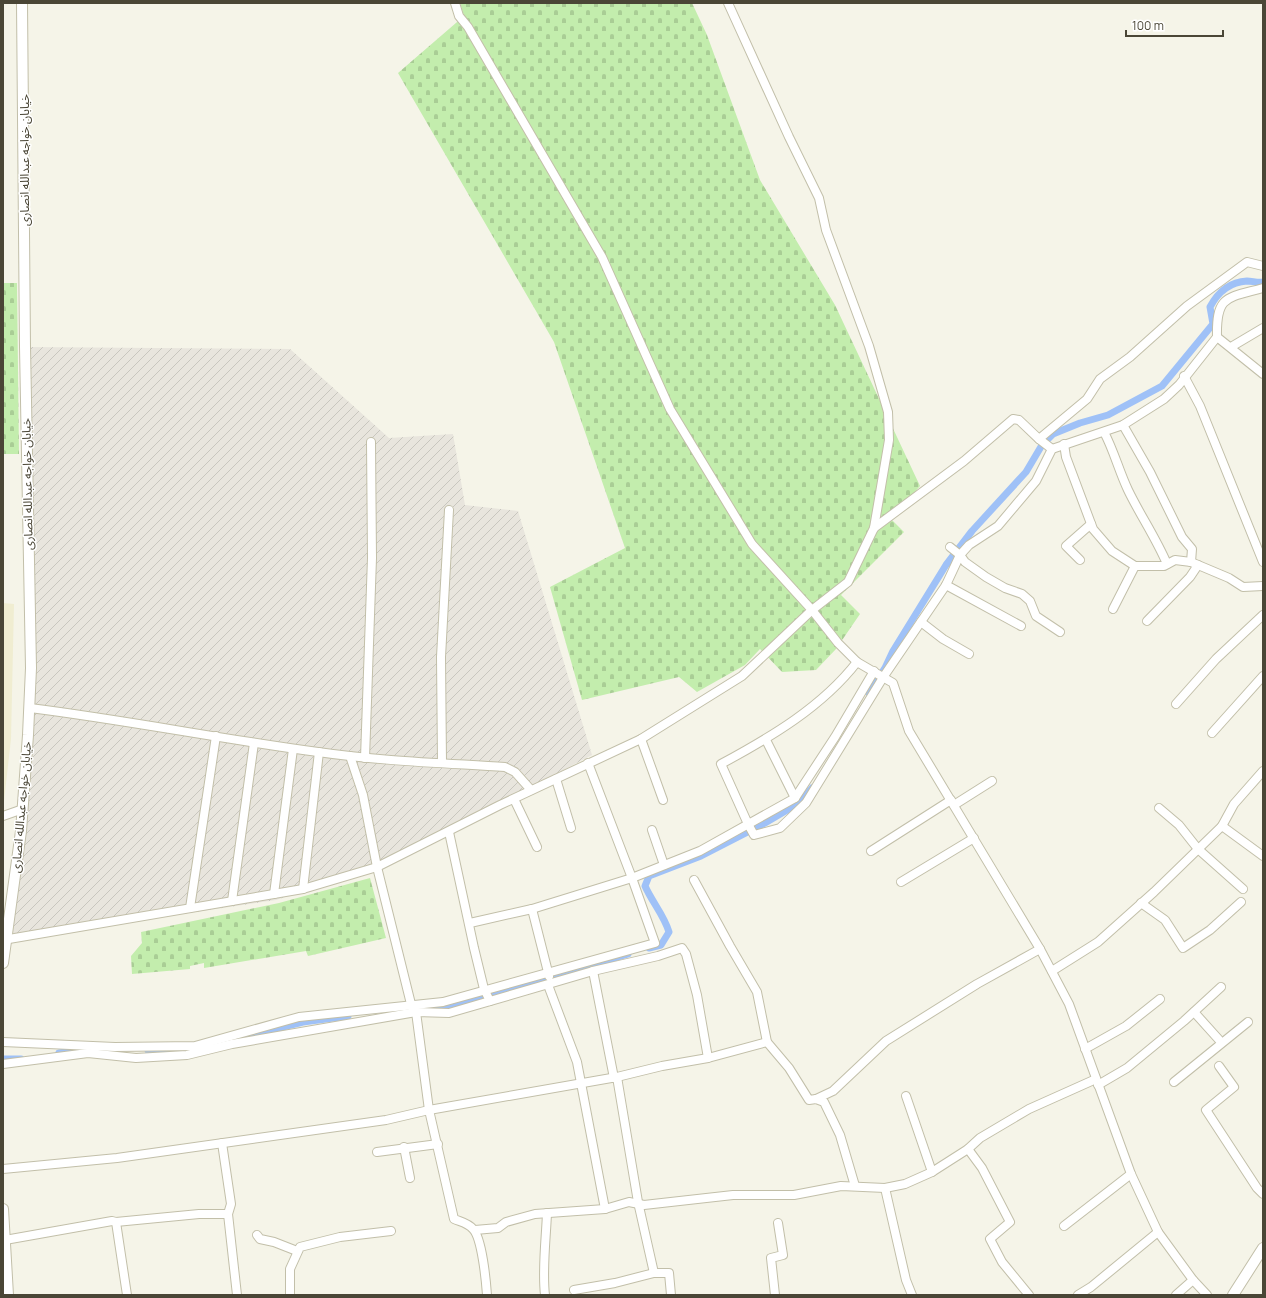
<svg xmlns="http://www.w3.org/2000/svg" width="1266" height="1298" font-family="Manrope,'Noto Sans Arabic',sans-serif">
	<defs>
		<pattern id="industrial-furrows" width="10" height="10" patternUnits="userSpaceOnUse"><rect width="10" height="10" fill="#e8e5dd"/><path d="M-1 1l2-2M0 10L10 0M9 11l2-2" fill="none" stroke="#c8c6be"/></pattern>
		<pattern id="cemetery-stones" width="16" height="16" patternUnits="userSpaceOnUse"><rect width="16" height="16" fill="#c3edad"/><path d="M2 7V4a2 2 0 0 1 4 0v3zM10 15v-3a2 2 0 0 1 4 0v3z" fill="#a9cd95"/></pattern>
	</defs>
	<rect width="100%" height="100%" fill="#f5f4e8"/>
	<path fill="url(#industrial-furrows)" d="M25,347L290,349L389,438L453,434L465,505L518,511L592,755L377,867L276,900L7,940L28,735Z"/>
	<path fill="#f0edd1" d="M3,603L14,604L11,739L3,810Z"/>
	<g fill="url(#cemetery-stones)">
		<path d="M460,3H692L707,35L760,180L835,305L920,486L891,519L904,532L841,595L860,614L836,649L816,670L782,672L760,649L745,665L697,692L679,677L582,700L550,587L625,548L554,342L398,73L464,16Z"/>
		<path d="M3,283H17L19,454H3Z"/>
		<path d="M370,878L386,938L308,956L306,951L204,968V963L190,966V969L132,974L131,956L142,943L141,932L279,903Z"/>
	</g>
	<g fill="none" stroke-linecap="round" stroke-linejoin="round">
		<g stroke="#9fc1f7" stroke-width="7">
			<path d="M869,693L885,668L893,651L946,565L972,531L1026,472L1042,445L1053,434L1080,423L1108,415L1162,386L1213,324L1210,307C1218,292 1229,282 1247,281C1252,281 1258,283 1263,282"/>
			<path d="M649,948L661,945L669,932C664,915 652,902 645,886L649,876L701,856L765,823L799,803L812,788"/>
			<path d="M426,1007H454L628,954"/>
			<path d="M223,1042L303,1022L348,1016"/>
			<path d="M148,1050L187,1051L194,1049"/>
			<path d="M59,1053L88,1048"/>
			<path d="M3,1059H21"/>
		</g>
		<g stroke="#c2bfa9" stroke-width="10">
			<g id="minor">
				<path d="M455,3L459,16L468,27L602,257L670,409L752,544L812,610L838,643L857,662L893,683L909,731L1040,949L1069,1004L1131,1174L1158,1232L1193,1280L1207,1295"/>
				<path d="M728,3L789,137L819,198L826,230L869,346L888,412L889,440L874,528"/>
				<path d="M1217,337L1263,374"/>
				<path d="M1231,347L1263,328"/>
				<path d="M1184,376L1200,406L1263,562"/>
				<path d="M1123,425L1150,472L1182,537L1192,549L1191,562"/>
				<path d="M1104,432C1114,451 1119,471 1128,490C1140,515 1156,538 1167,564"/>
				<path d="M1039,439L1052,449"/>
				<path d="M1064,444L1066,457L1093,529L1112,551L1135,566H1164L1175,560L1191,562L1229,578L1243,587L1263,586"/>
				<path d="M950,547L960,555L965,562L986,577L1005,588L1022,594L1030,601L1036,616L1060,632"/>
				<path d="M1080,560L1066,546L1091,524"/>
				<path d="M946,585L1021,626"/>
				<path d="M1113,609L1135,566"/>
				<path d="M1147,621L1190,577L1198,565"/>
				<path d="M921,622L943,639L969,654"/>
				<path d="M857,662C822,707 771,737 721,764L748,824L754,835L780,828L806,803L884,676L946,585L960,555L969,545L998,526L1036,481L1052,449L1123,425L1164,399L1179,385L1217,337C1216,295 1227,298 1263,288"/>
				<path d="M1176,704L1216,659L1263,615"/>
				<path d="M30,708C126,720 221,739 318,752C380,761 442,763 505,767L515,772L531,790"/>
				<path d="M1212,733L1263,676"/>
				<path d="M641,739L663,800"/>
				<path d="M766,740L795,798"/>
				<path d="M350,756L363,795L377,867L411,1004L416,1012L429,1110L454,1219C461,1222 468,1223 473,1229C482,1238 486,1281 487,1295"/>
				<path d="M365,758L372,558L371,442"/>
				<path d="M442,763L441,657L449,510"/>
				<path d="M556,779L571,828"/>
				<path d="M514,799L537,847"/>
				<path d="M954,805L992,781"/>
				<path d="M1159,808L1179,825L1198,849L1243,889"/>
				<path d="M3,816L23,809"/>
				<path d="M1222,826L1263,856"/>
				<path d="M652,830L664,865"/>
				<path d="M449,832L474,948L484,989L490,1001"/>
				<path d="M871,851L951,800"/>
				<path d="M694,880L730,946L757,992L767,1042L789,1068L809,1100L816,1099L824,1102L840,1135L855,1186"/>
				<path d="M901,882L974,838"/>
				<path d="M303,889L319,752"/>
				<path d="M274,894L293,749"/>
				<path d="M232,901L254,743"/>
				<path d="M1141,903L1165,920L1183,948L1210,930L1241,902"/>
				<path d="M190,908L216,736"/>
				<path d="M532,909L549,976"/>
				<path d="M470,923L532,909L632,878L700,851L795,798L835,737L874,671"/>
				<path d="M3,940L303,889L377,867L500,805L641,739L742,676L812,610L848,582L874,528L964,461L1013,419L1019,420L1039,439L1087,399L1100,379L1130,357L1187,306L1247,262L1263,266"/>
				<path d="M593,971L614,1078"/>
				<path d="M1052,971L1098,942L1154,892L1222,826L1234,804L1263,771"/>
				<path d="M548,985L577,1062L605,1209"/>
				<path d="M1194,1012L1221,1042"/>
				<path d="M3,1042L115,1047L195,1046L299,1017L443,1002L655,943L632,878L588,763"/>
				<path d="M1085,1049L1126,1026L1160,999"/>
				<path d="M3,1064L88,1053L136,1058L187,1055L232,1044L416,1012L449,1013L593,971L658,956L682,948L686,954L697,995L708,1058"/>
				<path d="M1219,1066L1234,1087L1206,1110L1257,1188L1263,1194"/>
				<path d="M617,1077L638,1202L654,1273"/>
				<path d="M1174,1082L1248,1022"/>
				<path d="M1098,1085L1127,1068L1184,1021L1221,987"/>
				<path d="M906,1096L932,1172"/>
				<path d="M816,1099L833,1091L886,1041L977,984L1040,949"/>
				<path d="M222,1143L231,1204L228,1214L237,1295"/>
				<path d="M404,1147L410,1178"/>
				<path d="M968,1149L982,1168L1010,1222L990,1239L1002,1262L1029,1295"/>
				<path d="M377,1152L438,1144"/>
				<path d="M3,1169L117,1158L386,1120L429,1110L617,1077L662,1066L708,1058L767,1042"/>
				<path d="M885,1188L906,1280L912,1295"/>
				<path d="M116,1222L199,1214H228"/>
				<path d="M1064,1226L1131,1174"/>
				<path d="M475,1230L498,1228L506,1222L535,1214L605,1209L629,1202L644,1205L733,1195H794L841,1186L885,1188L905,1184L932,1172L968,1149L980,1138L1029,1109L1096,1079"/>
				<path d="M257,1235L260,1239L274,1242L297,1251"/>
				<path d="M5,1240L112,1221L116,1222L127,1295"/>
				<path d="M574,1290L615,1283L654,1273H669L671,1295"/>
				<path d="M290,1295V1269L300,1247L340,1237L391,1231"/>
				<path d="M545,1295C542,1270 546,1239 547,1213"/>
				<path d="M775,1295L771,1258L783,1255L778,1223"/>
				<path d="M1078,1295L1091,1287L1158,1232"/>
				<path d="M1176,1295L1193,1280"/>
			</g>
		</g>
		<g stroke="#c2bfa9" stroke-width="12">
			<g id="tertiary">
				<path d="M3,963L21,831L28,735L31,668L25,347L22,3"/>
				<path d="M3,1209L8,1295"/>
				<path d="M1233,1295L1263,1248"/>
			</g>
		</g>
		<use href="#minor" stroke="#fff" stroke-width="8"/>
		<use href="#tertiary" stroke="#fff" stroke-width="10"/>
	</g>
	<g text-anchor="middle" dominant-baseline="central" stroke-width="3" stroke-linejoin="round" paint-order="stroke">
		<g font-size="12" fill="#4a4636" stroke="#fff">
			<text transform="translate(24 160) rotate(-90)">خیابان خواجه عبدالله انصاری</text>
			<text transform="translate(27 484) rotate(-91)">خیابان خواجه عبدالله انصاری</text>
			<text transform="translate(21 807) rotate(-85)">خیابان خواجه عبدالله انصاری</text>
		</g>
	</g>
	<rect width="1266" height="1298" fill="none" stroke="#4a4636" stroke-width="8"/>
	<path d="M1126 30v6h97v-6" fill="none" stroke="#4a4636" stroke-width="2"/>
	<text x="1132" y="30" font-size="12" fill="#4a4636" stroke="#ffffff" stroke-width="3" paint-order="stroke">100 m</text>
</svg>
